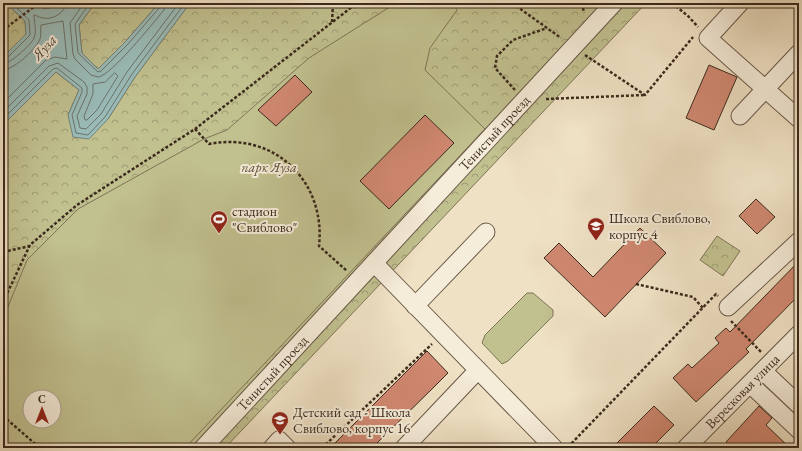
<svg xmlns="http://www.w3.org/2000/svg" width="802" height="451" font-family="'EB Garamond',serif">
	<defs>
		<pattern id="forest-crowns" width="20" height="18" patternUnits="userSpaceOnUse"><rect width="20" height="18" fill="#c1c08f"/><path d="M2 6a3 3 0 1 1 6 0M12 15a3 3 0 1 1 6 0" fill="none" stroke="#9e9c74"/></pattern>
	</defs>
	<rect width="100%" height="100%" fill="#efe1c4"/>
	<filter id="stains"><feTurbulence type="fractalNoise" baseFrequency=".005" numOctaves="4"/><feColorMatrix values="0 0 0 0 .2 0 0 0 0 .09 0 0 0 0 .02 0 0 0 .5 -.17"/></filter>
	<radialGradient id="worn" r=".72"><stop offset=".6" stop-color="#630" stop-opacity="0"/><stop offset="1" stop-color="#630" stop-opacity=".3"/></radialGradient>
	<g fill="url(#forest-crowns)" stroke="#7e7556" fill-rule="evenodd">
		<path d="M3,3H6L25,21L26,35L3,57Z"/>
		<path d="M36,3H59L54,7L44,10Z"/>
		<path d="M95,3H159L126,41L98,69L82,53L79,25Z"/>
		<path d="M190,3H646L225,448H3V125L56,72L79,90L68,115L108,119L135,77ZM30,397H54V421H30Z"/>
		<path d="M717,236L740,251L723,276L700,260Z"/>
	</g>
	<g fill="#c1c08f" stroke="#7e7556" fill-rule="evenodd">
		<path d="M396,3H452L457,10L430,48L425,70L485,129L185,448H3V319L27,260L78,209L204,139L227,130L309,58ZM30,397H54V421H30Z"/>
		<path d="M527,293H533L553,310V316L508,361L502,364L482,343L485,335Z"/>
	</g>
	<path fill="#9abcb9" stroke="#74827b" d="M6,3H36L44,9L54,7L59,3H95L79,25L82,53L98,69L126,41L159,3H190L135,77L108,119L89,139L73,137L68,115L79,90L56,72L3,125V57L26,34L25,21Z"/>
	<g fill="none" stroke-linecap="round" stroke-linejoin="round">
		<g stroke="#6b736b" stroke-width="1">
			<path d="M84,3L70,23L73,54L75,59L91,75L98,77C111,76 153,23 164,10L166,3"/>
			<path d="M90,3L75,24L78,53L98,72L101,71L128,44L160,7L161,3"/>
			<path d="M3,59L7,58L30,35L29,20L12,3"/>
			<path d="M3,64C10,64 32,44 34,38C37,31 34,22 34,15C37,15 39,18 43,18C53,20 65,13 66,3"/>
			<path d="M3,70C13,70 35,50 39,41C42,36 40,30 41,25L63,21L67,59L55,57L46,60L3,103"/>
			<path d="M115,73L118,76L97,110L87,120H85L84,116L93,94V84L105,82Z"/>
			<path d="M3,112L49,66L58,63L84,82L87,87V94L77,116L80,128L86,129L101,114L127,72L179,3"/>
			<path d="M3,119L53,69L57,68L82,88V92L72,115L76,133L88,135L105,117L132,74L185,3"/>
		</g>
	</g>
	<g fill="#d08871" stroke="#3c2a1d">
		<path d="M709,65L737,77L714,130L686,118Z"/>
		<path d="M295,75L312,92L276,126L258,110Z"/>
		<path d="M425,115L454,143L389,209L360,181Z"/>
		<path d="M756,199L775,217L757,234L739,216Z"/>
		<path d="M640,228L666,253L605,317L544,258L559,243L593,277Z"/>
		<path d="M799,261V295L746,349L749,352L696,402L673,378L688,364L692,368L719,343L715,338L726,328L730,332Z"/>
		<path d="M427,351L448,373L436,385L372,448H330Z"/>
		<path d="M654,406L674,425L651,448H612Z"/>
		<path d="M759,406L772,418L766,425L790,448H733L726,442Z"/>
	</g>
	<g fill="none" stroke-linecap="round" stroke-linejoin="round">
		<g stroke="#695847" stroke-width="19">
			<g id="minor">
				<path d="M740,3L708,38L799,119"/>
				<path d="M740,116L799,53"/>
				<path d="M374,263L554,448"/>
				<path d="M415,306L486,232"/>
				<path d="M728,307L799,241"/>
				<path d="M763,371L799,405"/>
				<path d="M750,384L799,430"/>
				<path id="s1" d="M203,448L614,3"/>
				<path d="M272,448L279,440L287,448"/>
				<path d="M404,448L478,370"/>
				<path id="s2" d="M686,448L799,334"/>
			</g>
		</g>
		<g stroke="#3c2a1d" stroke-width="2.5" stroke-dasharray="3 2" stroke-linecap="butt">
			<path d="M512,3L561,38"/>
			<path d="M582,3L584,13"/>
			<path d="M672,3L688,16L698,27"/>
			<path d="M332,22L333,3"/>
			<path d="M3,30L39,3"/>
			<path d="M585,55L645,95L693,37"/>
			<path d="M515,90L495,68L497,56L513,40L547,28"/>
			<path d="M546,99L645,95"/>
			<path d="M195,129L209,144C275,131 326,182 319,246L347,271"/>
			<path d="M3,252L30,246"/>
			<path d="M636,284L693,297L703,308"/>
			<path d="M3,302L30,245L77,205L195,129L357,3"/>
			<path d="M731,321L761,352"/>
			<path d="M3,416L40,448"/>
			<path d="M568,447L716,294L718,296"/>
			<path d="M322,448L432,344"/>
		</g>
		<use href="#minor" stroke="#f5ecd9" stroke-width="17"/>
	</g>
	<defs>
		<g id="stadium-pin" transform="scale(0.9)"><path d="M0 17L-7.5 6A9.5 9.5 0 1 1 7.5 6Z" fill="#8f2418" stroke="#f5ecd9"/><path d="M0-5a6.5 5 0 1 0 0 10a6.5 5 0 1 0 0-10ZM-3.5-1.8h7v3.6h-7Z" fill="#fff"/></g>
		<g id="school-pin" transform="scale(0.9)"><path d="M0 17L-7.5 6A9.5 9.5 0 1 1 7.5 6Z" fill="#8f2418" stroke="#f5ecd9"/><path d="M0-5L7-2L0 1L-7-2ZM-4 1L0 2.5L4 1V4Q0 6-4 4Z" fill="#fff"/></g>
	</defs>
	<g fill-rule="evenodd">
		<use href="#stadium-pin" x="219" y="219"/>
		<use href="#school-pin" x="596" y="226"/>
		<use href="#school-pin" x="280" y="420"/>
	</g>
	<g text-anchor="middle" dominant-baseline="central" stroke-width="4" stroke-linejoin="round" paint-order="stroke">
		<g font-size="14" fill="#3c2a1d" stroke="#f5ecd9">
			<text stroke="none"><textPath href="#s1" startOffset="429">Тенистый проезд</textPath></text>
			<text stroke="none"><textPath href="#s1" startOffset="102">Тенистый проезд</textPath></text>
			<text stroke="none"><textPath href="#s2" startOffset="80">Вересковая улица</textPath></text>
		</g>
		<g font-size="14" font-style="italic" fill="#5d503a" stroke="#f5ecd9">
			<text x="269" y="167">парк Яуза</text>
		</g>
		<g font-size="14" fill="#3c2a1d" stroke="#f5ecd9" text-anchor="start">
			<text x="232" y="211">стадион<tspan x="232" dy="16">"Свиблово"</tspan></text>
			<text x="609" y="218">Школа Свиблово,<tspan x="609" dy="16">корпус 4</tspan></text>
			<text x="293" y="412">Детский сад - Школа<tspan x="293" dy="16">Свиблово, корпус 16</tspan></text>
		</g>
		<g font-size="15" font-style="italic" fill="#544e44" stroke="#f5ecd9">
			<text transform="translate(44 47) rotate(-47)">Яуза</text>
		</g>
	</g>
	<rect width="802" height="451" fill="none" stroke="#efe1c4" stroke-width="16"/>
	<rect x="4" y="4" width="794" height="443" fill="none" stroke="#3c2a1d" stroke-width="2"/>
	<rect x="8" y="8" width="786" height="435" fill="none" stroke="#3c2a1d"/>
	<g transform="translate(42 409)"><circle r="19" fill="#f5ecd9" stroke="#ab9e8e"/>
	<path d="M0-3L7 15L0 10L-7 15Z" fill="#8f2418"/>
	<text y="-6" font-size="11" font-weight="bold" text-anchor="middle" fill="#3c2a1d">С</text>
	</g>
	<rect width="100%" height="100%" filter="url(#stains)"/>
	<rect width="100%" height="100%" fill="url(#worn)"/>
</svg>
